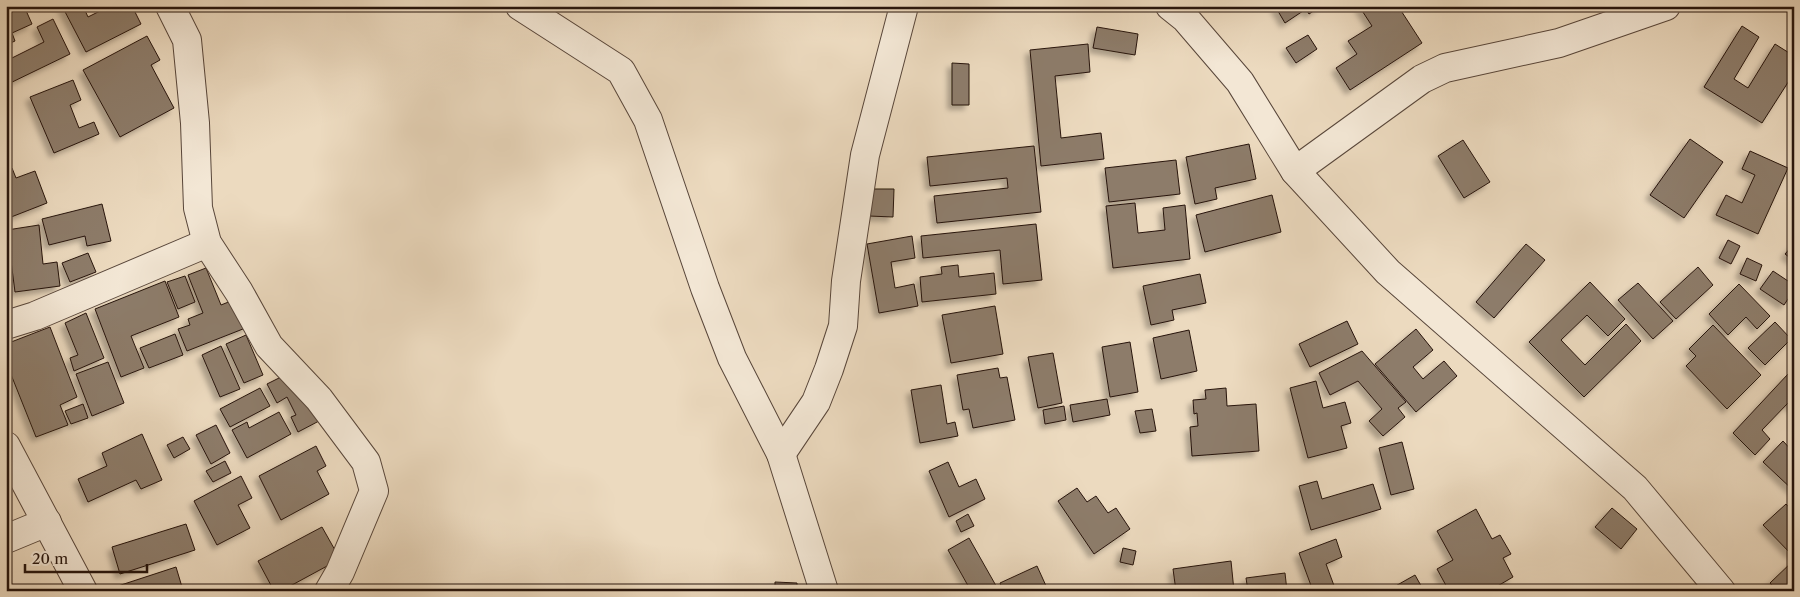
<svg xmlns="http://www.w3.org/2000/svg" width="1800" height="597" font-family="'Libre Caslon Text',serif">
	<defs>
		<filter id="shadow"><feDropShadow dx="-4.5" dy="4.5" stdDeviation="2.5" flood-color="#0004"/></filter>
	</defs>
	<rect width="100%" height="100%" fill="#ecdabf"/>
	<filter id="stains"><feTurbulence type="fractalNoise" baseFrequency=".004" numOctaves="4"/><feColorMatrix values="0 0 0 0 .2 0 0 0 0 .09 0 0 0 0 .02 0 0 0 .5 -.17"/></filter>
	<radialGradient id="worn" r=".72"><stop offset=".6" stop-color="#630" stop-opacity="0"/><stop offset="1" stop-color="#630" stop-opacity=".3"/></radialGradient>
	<g fill="#8d7b6a" stroke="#27150d" filter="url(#shadow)">
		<path d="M6,6H24L32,24L12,33L15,41L6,45Z"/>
		<path d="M62,6H83L88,17L110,6H132L141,24L86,52Z"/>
		<path d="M1275,6H1321L1309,14L1306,9L1285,23Z"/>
		<path d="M1359,6H1398L1422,43L1350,90L1336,68L1357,54L1348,41L1372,26Z"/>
		<path d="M53,19L70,54L6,85V56L8,60L44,42L37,27Z"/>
		<path d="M1742,26L1759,37L1734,79L1748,88L1775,44L1794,56V73L1762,123L1704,87Z"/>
		<path d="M1097,27L1138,34L1135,55L1093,48Z"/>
		<path d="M1308,35L1317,49L1296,63L1286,48Z"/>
		<path d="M147,36L160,60L151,65L174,108L120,137L83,70Z"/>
		<path d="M1088,44L1090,72L1055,76L1061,138L1101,133L1104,159L1041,166L1030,50Z"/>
		<path d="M952,63L969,64V105H952Z"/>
		<path d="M73,80L81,100L70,105L79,128L94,122L99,134L54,153L30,97Z"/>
		<path d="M1690,139L1723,162L1684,218L1650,195Z"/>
		<path d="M1463,140L1490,182L1464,198L1438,156Z"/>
		<path d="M1249,144L1256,179L1215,188L1217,199L1195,204L1186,157Z"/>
		<path d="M1034,146L1041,212L937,223L934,196L1008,188L1007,178L930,186L927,157Z"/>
		<path d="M1750,151L1788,168L1758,234L1716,215L1726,195L1742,203L1755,175L1742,169Z"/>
		<path d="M1176,160L1180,194L1109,202L1105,168Z"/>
		<path d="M12,168L16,178L35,171L47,203L6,219V170Z"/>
		<path d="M870,189H894L893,217L869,216Z"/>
		<path d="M1272,195L1281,232L1205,252L1196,215Z"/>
		<path d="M1135,203L1138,233L1165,230L1163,208L1185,205L1190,259L1113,268L1106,206Z"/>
		<path d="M102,204L111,241L87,246L85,236L49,245L42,219Z"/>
		<path d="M1036,224L1042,280L1003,284L1000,250L923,258L921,236Z"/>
		<path d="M39,225L43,264L57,262L60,286L15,292L7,230Z"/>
		<path d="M912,236L915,258L891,262L895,288L914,284L918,306L879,313L867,244Z"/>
		<path d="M1728,240L1740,246L1731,264L1719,258Z"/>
		<path d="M1526,244L1545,260L1494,318L1476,302Z"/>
		<path d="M1794,244V261L1785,254Z"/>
		<path d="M88,253L96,272L70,282L62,263Z"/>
		<path d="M1747,258L1762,265L1756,281L1740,274Z"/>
		<path d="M958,265L959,277L994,273L996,294L922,302L920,277L942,274L941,267Z"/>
		<path d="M1698,267L1713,285L1676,319L1660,302Z"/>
		<path d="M206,268L221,305L236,299L248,327L187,351L178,329L190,325L188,319L203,313L188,275Z"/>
		<path d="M1773,271L1794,285V290L1784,305L1760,289Z"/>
		<path d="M1200,274L1206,303L1172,310L1174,320L1151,325L1143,286Z"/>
		<path d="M185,276L195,302L178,309L167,282Z"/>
		<path d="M165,281L179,317L131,336L144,368L121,377L95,309Z"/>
		<path d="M1590,282L1625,319L1608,336L1587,315L1561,340L1585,365L1626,324L1641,341L1584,397L1529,342Z"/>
		<path d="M1638,283L1673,321L1653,339L1618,300Z"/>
		<path d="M1739,284L1770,316L1757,329L1746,317L1728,335L1709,314Z"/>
		<path d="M995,306L1003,354L951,363L942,315Z"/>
		<path d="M86,313L104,358L74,371L70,358L78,355L65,323Z"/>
		<path d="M1347,321L1358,344L1310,367L1299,344Z"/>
		<path d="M1775,322L1791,339L1765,365L1748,348Z"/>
		<path d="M1713,325L1761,375L1727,409L1686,366L1696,356L1689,349Z"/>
		<path d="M50,327L77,397L60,405L68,425L36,437L6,362V344Z"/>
		<path d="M1416,329L1433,350L1413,367L1423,379L1444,361L1457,376L1416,412L1375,364Z"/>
		<path d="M1189,330L1197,371L1161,379L1153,338Z"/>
		<path d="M175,334L183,355L149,368L140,348Z"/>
		<path d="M246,335L263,375L244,383L226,344Z"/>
		<path d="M1130,342L1138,392L1110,397L1102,347Z"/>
		<path d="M221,346L240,389L220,397L202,355Z"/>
		<path d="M1362,351L1406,402L1398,408L1405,417L1383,436L1369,421L1382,409L1358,381L1330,395L1319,373Z"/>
		<path d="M1053,353L1062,403L1038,408L1028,357Z"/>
		<path d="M108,362L124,403L92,416L76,374Z"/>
		<path d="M998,368L1000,378L1007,377L1015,420L973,428L969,409L963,410L957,375Z"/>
		<path d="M293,371L319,421L298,432L291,417L296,415L287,397L277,403L267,384Z"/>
		<path d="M1788,374L1794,379V409L1788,403L1762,430L1770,439L1755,455L1733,433Z"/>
		<path d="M1316,381L1323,408L1345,402L1351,423L1341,426L1347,448L1308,458L1290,388Z"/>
		<path d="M941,385L947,424L955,422L958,436L920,443L911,390Z"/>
		<path d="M260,388L270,406L230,427L220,409Z"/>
		<path d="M1226,388L1227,406L1256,404L1259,451L1192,456L1190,427L1198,426L1197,413L1194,414L1193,400L1206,399L1205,390Z"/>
		<path d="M1107,399L1110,415L1073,422L1070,405Z"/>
		<path d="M83,404L88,418L71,424L65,411Z"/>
		<path d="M1064,406L1066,420L1045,424L1043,410Z"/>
		<path d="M1152,409L1156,431L1140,433L1135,411Z"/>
		<path d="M279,412L291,434L247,458L232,430L247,422L249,428Z"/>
		<path d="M216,425L230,453L211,464L196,435Z"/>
		<path d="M142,434L162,480L141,489L136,480L88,502L78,479L107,466L102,453Z"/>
		<path d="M183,437L190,449L174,458L167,445Z"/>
		<path d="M1783,441L1794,453V491L1763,462Z"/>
		<path d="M1402,442L1414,489L1391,495L1379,448Z"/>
		<path d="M316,446L326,466L317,471L329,494L281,520L259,476Z"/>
		<path d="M225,461L231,473L213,482L206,471Z"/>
		<path d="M948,462L959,487L976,479L985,499L949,517L929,471Z"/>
		<path d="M241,476L252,498L238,505L250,528L217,545L194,501Z"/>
		<path d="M1317,481L1322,499L1373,484L1381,509L1311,530L1299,486Z"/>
		<path d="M1077,488L1087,502L1096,496L1108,513L1116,508L1130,529L1094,554L1058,501Z"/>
		<path d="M1786,504L1794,513V553L1792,555L1763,525Z"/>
		<path d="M1612,508L1637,529L1621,549L1595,527Z"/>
		<path d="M1476,509L1492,539L1500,535L1511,554L1503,558L1513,577L1489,591H1449L1437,569L1453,560L1437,531Z"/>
		<path d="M968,514L974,526L961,532L956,521Z"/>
		<path d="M186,524L195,550L120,574L112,547Z"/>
		<path d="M322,527L340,559L281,591H274L258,561Z"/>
		<path d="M969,538L999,591H971L948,550Z"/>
		<path d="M1336,539L1342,557L1326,564L1336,591H1313L1299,553Z"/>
		<path d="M1123,548L1136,551L1133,565L1120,562Z"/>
		<path d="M1794,560V591H1777L1770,583Z"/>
		<path d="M1231,561L1234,591H1176L1173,569Z"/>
		<path d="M1037,566L1047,588L1040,591H1003L1000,583Z"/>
		<path d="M176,567L182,587L169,591H119L118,586Z"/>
		<path d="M1285,573L1287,591H1248L1246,578Z"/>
		<path d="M1415,575L1424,591H1393L1392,588Z"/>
		<path d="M775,582L797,583V591H775Z"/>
	</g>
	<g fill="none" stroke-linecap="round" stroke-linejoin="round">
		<g stroke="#58463a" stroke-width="30">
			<g id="street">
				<path d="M170,6L187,40L195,123L198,208L207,243L239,292L269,346L319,399L366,462L374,491L340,572L329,591"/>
				<path d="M520,6L621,71L648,120L705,288L732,358L781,454L824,591"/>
				<path d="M1170,6L1185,18L1240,82L1295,171L1388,272L1635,488L1721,591"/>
				<path d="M1295,171L1422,79L1445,68L1559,43L1666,6"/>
				<path d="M6,325L35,316L207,243"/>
				<path d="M6,446L83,591"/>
				<path d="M781,454L816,402L829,369L843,326L846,281L865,155L904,6"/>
				<path d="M6,539L47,522"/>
			</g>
		</g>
		<use href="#street" stroke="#f3e7d5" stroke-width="28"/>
	</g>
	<rect width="1800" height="597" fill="none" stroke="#ecdabf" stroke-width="25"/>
	<rect x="8" y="8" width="1785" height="582" fill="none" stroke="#27150d" stroke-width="2.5"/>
	<rect x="12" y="12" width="1775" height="572" fill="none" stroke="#27150d"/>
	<path d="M25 564v8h122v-8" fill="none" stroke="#27150d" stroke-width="2.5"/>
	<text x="32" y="564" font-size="15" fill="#27150d" stroke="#f3e7d5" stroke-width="4" paint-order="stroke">20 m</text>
	<rect width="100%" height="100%" filter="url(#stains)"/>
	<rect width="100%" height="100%" fill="url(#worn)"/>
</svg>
